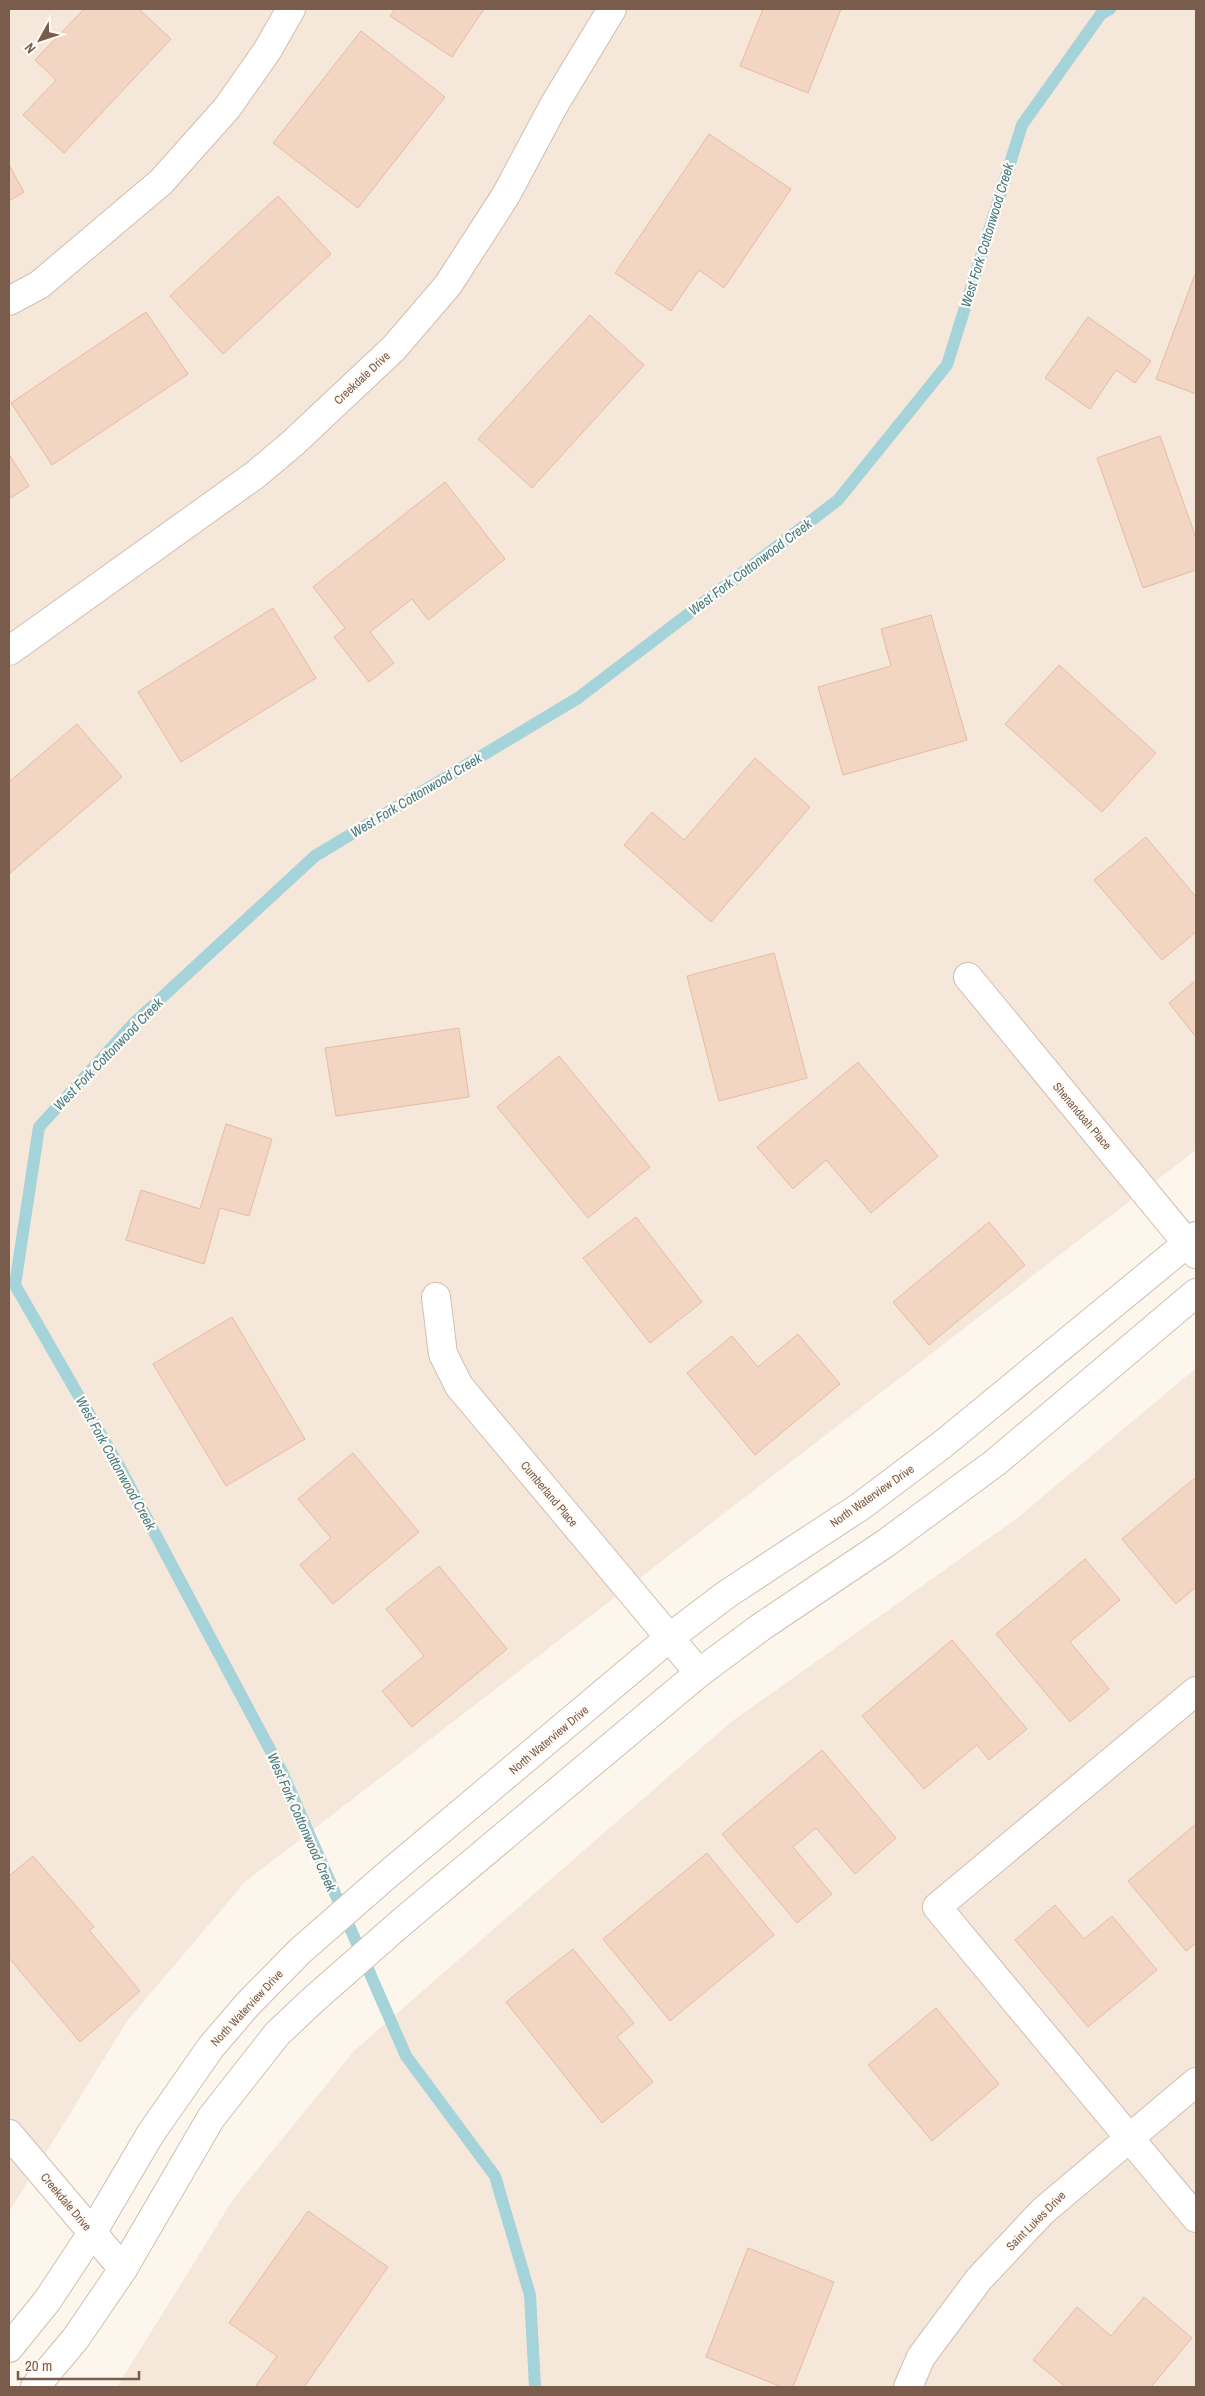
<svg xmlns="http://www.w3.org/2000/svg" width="1205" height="2396" font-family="'Archivo Narrow',sans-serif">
	<rect width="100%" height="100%" fill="#fdf6ec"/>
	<g fill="#f5e8da">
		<path d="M9,9H1196V1150L245,1882L128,2020L9,2212Z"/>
		<path d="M1196,1368V2387H117L234,2198L354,2051L731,1722L1016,1519Z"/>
	</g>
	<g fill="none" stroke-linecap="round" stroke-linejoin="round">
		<path stroke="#a5d3da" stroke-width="12" d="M535,2387L530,2295L495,2176L406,2056L282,1772L119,1466L15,1285L39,1127L133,1024L315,856L578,698L838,500L947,365L1022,125L1101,14L1110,9"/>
	</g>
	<g fill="#f3d5c3" stroke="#e6bba3">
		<path d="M84,9H139L171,39L64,153L23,115L56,80L35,60Z"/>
		<path d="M395,9H484L452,57L390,16Z"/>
		<path d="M763,9H841L808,93L740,66Z"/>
		<path d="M361,31L445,97L358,208L273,143Z"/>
		<path d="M709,134L791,189L724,288L699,270L671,311L615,273Z"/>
		<path d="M9,165L24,192L9,201Z"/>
		<path d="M278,196L331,254L223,354L170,296Z"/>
		<path d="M1195,274H1196V394L1156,379Z"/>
		<path d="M146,312L188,374L52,465L11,403Z"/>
		<path d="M590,315L644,365L532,488L478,439Z"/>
		<path d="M1088,317L1151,361L1135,383L1116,370L1090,409L1045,378Z"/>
		<path d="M1160,436L1196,538V570L1143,588L1097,458Z"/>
		<path d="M9,454L29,486L9,499Z"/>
		<path d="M445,482L505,559L428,620L412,599L370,632L394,663L369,682L334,637L345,628L313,587Z"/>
		<path d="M273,608L316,678L181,762L138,692Z"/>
		<path d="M931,615L967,740L843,775L818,687L891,666L881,629Z"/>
		<path d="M1059,665L1156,753L1102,812L1005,724Z"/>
		<path d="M77,724L122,777L9,874V782Z"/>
		<path d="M755,758L810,807L711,922L624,845L652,812L684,840Z"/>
		<path d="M1146,837L1196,897V932L1162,960L1094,880Z"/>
		<path d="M774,953L807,1078L719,1101L687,976Z"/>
		<path d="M1196,980V1037L1169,1003Z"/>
		<path d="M459,1028L469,1097L336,1116L325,1048Z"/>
		<path d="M559,1056L650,1167L588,1218L497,1107Z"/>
		<path d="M858,1062L938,1156L871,1213L826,1160L793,1189L757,1147Z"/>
		<path d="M226,1124L272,1139L249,1216L220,1208L204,1264L126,1240L141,1190L200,1209Z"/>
		<path d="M636,1217L702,1302L650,1343L583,1258Z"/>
		<path d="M989,1222L1025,1265L929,1345L893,1302Z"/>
		<path d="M232,1317L305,1439L226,1486L153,1364Z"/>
		<path d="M798,1334L840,1384L755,1455L687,1373L732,1336L758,1367Z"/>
		<path d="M353,1453L419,1532L333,1604L300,1565L331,1538L298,1499Z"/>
		<path d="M1196,1477V1587L1176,1604L1122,1539Z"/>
		<path d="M1085,1559L1120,1600L1070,1642L1109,1689L1070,1722L996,1634Z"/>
		<path d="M439,1566L507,1649L412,1727L382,1691L424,1656L386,1609Z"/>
		<path d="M952,1640L1027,1729L989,1760L977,1745L924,1789L862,1716Z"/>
		<path d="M822,1750L896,1838L855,1874L816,1828L793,1847L832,1894L797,1923L722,1834Z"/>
		<path d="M1196,1824V1943L1186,1951L1128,1881Z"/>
		<path d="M707,1853L774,1935L670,2021L603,1939Z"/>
		<path d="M33,1856L94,1927L89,1930L140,1991L80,2042L9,1958V1876Z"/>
		<path d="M1055,1905L1084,1939L1112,1916L1157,1970L1088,2027L1015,1940Z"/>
		<path d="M573,1949L634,2023L617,2037L653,2082L602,2123L506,2002Z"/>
		<path d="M936,2008L999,2084L932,2141L868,2065Z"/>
		<path d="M308,2211L388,2267L304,2387H255L277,2356L229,2323Z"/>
		<path d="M748,2248L834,2282L793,2387H782L706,2357Z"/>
		<path d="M1144,2297L1192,2338L1151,2387H1066L1033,2360L1077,2307L1111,2336Z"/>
	</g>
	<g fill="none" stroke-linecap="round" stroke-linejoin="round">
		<g stroke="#d1beb0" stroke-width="30">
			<g id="minor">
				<path d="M9,301L39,285L161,182L227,108L267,51L291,9"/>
				<path d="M9,651L255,475L293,443L394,348L448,285L506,195L554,105L612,9"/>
				<path d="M968,977L1196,1254"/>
				<path d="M436,1297L443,1354L459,1386L699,1673"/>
				<path d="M1196,1691L937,1907L1196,2218"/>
				<path d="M9,2134L123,2269"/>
				<path d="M9,2348L47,2301L92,2233L151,2133L211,2047L247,2005L300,1951L387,1875L669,1638L727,1594L861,1506L943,1444L1196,1236"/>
				<path d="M35,2387L76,2338L123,2269L211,2118L277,2034L313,2000L403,1921L699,1673L761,1627L886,1543L996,1462L1196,1293"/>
				<path d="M908,2387L921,2357L979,2279L1043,2211L1196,2082"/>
			</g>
		</g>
		<use href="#minor" stroke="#fff" stroke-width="28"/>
	</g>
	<g text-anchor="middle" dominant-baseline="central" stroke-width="4.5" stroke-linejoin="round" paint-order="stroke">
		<g font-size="12" fill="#7a5c4d" stroke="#fffaf3">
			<text transform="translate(362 378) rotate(-43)">Creekdale Drive</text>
			<text transform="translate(1082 1116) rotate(50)">Shenandoah Place</text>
			<text transform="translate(549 1494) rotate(50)">Cumberland Place</text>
			<text transform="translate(872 1496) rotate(-35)">North Waterview Drive</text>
			<text transform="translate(549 1740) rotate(-40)">North Waterview Drive</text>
			<text transform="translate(247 2008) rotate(-47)">North Waterview Drive</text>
			<text transform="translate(66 2202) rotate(50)">Creekdale Drive</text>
			<text transform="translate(1036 2221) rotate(-45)">Saint Lukes Drive</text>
		</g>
		<g font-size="14" font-style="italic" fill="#437c86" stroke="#fffaf3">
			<text transform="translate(987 235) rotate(-73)">West Fork Cottonwood Creek</text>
			<text transform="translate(750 567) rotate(-37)">West Fork Cottonwood Creek</text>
			<text transform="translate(416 795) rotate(-31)">West Fork Cottonwood Creek</text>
			<text transform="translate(108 1054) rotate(-46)">West Fork Cottonwood Creek</text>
			<text transform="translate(116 1463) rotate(61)">West Fork Cottonwood Creek</text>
			<text transform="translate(302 1822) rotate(66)">West Fork Cottonwood Creek</text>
		</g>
	</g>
	<rect width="1205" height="2396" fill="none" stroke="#7a5c4d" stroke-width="20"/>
	<g transform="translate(40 40) rotate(230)" stroke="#fffaf3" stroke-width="4" paint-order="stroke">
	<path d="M0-4L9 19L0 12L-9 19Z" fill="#7a5c4d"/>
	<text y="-8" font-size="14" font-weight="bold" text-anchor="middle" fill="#7a5c4d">N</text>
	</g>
	<path d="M18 2371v8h121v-8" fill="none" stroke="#7a5c4d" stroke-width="2.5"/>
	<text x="25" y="2371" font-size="15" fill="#7a5c4d" stroke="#fffaf3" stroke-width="4" paint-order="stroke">20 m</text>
</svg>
